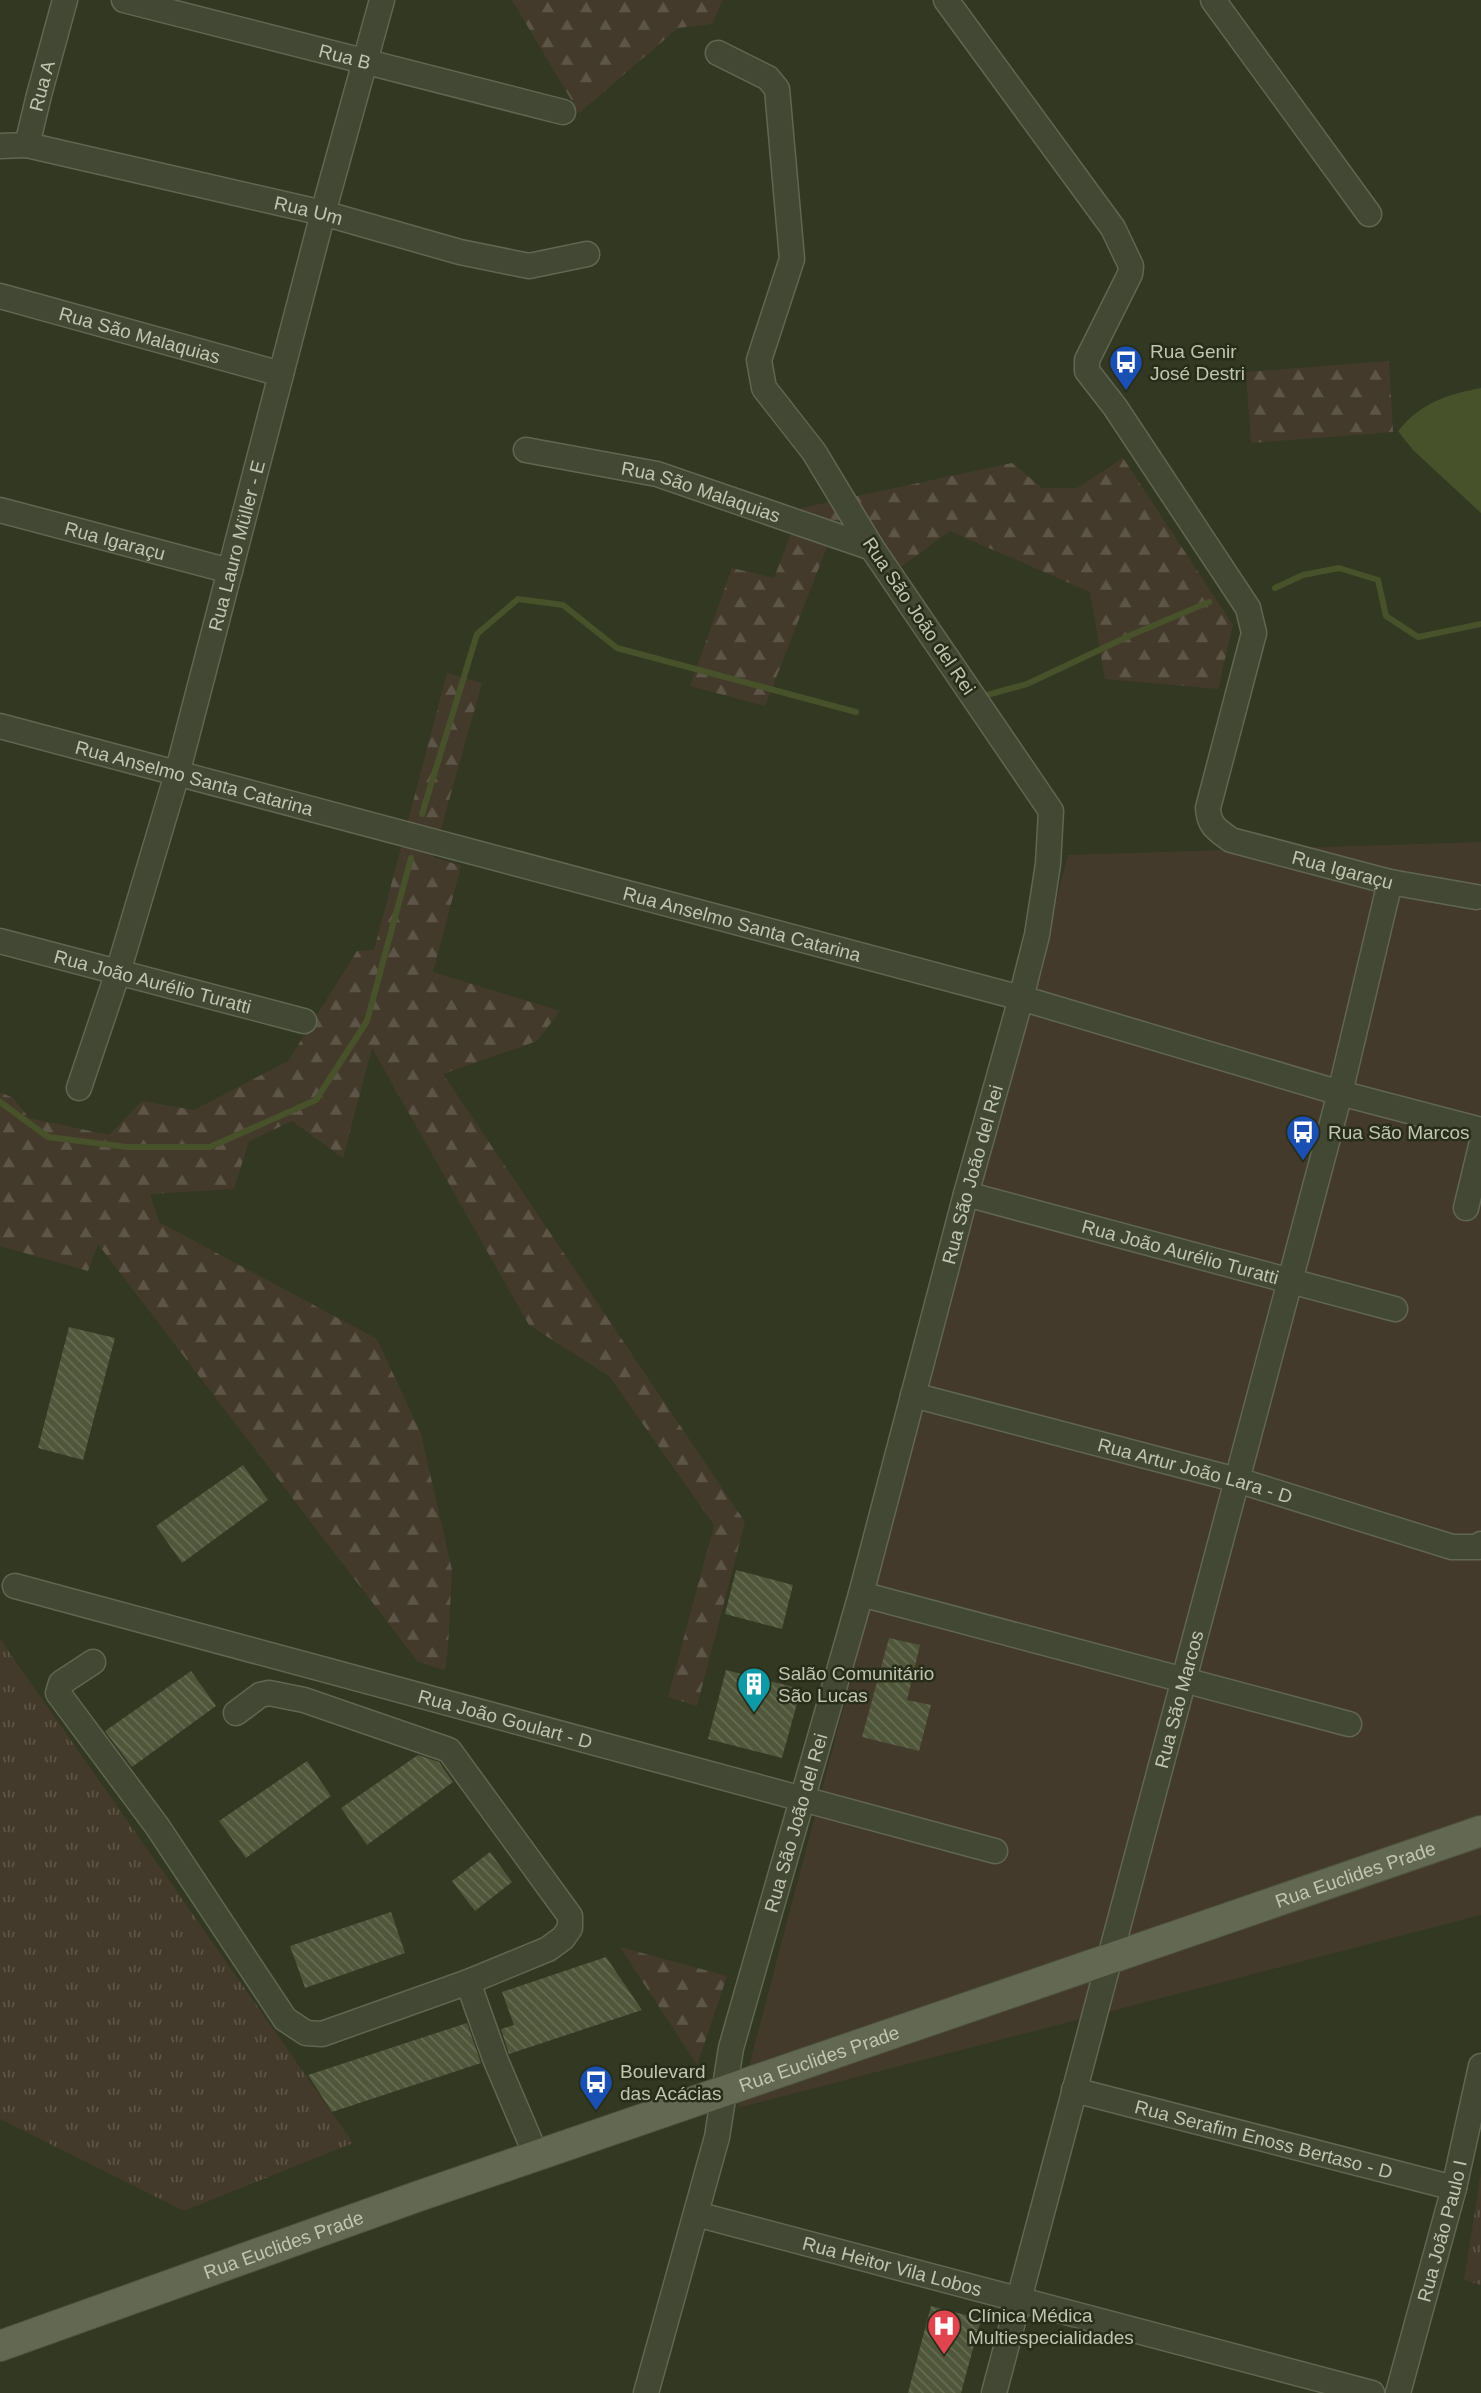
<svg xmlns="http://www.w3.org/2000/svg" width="1481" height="2393" font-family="Arial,sans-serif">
	<defs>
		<pattern id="grass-tufts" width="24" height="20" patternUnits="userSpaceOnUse" patternTransform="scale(1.75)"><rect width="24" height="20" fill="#443a2c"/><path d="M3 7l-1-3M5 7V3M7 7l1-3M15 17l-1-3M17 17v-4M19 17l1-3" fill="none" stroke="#5d5548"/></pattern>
		<pattern id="forest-firs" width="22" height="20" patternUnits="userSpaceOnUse" patternTransform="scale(1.75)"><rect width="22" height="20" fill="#443a2c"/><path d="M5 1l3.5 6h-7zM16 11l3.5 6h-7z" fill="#5d5548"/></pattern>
		<pattern id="building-back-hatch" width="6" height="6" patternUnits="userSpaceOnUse" patternTransform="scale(1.75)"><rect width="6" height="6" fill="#4f563a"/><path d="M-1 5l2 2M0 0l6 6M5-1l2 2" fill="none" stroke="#676d54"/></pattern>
	</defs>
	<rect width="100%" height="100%" fill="#323821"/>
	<g fill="url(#grass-tufts)">
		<path d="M0,1639L353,2143L184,2211L0,2119Z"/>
		<path d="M1481,2173V2285L1464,2280Z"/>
	</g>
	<g fill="url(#forest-firs)">
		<path d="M512,0H723L712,24L678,28L579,113Z"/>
		<path d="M1389,361L1393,432L1251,443L1246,372Z"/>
		<path d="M1123,458L1233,625L1218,689L1105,679L1090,592L950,531L901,567L827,547L765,706L690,686L732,568L774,578L801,508L1012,463L1042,488H1077Z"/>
		<path d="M447,673L482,683L433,857L461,866L433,972L560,1011L537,1041L443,1074L745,1522L697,1706L668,1697L714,1525L609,1376L529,1325L372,1048L343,1158L292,1121L249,1141L234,1189L150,1194L159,1222L377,1339L421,1434L452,1570L448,1647L445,1670L418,1662L98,1244L88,1271L0,1246V1092L13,1098L29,1118L109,1135L142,1101L194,1110L288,1061L357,951L374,950Z"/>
		<path d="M620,1947L727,1976L697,2065Z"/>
	</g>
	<path fill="#443a2c" d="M1481,842V1915L738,2108L1068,855Z"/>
	<path fill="#48522a" d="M1481,388V513L1413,450L1398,431C1422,402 1446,395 1481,388Z"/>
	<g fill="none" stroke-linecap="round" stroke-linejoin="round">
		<g stroke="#48522a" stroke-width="6">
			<path d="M1275,588L1303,575L1339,568L1378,580L1386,616L1418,637L1481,624"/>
			<path d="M987,695L1027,684L1131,635L1209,602"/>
			<path d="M422,814L477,634L518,599L563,605L617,648L856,712"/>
			<path d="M0,1102L48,1137L127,1147H210L316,1100L367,1021L411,858"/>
		</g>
	</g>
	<g fill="url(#building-back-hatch)">
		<path d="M69,1327L115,1338L83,1460L38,1448Z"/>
		<path d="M243,1465L268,1500L182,1563L156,1526Z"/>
		<path d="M736,1570L793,1585L782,1629L725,1614Z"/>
		<path d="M889,1638L920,1645L907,1700L931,1705L919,1751L862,1737Z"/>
		<path d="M726,1670L801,1689L782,1758L708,1739Z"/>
		<path d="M191,1671L216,1706L132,1767L105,1731Z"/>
		<path d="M418,1755L439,1762L453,1782L367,1845L341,1808Z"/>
		<path d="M307,1761L331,1796L246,1858L219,1821Z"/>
		<path d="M490,1852L512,1882L475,1911L452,1881Z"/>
		<path d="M391,1912L405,1953L305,1988L290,1946Z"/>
		<path d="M606,1957L642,2010L509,2054L501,2029L514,2025L502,1992Z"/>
		<path d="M467,2023L481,2063L332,2112L308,2075Z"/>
		<path d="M931,2306L981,2319L961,2393H908Z"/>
	</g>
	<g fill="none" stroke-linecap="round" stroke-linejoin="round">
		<g stroke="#616652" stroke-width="27">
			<g id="minor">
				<path id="s1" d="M124,0L563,112"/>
				<path id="s2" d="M946,0L1113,228L1131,266L1130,274L1087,360V371L1115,407L1248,608L1254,633L1208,808C1209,826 1217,830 1231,840L1390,882L1476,897"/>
				<path d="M1213,0L1369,214"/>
				<path id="s3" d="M27,145L323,213L460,252L529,266L587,254"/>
				<path id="s4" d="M0,146L27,145L39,95L65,0"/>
				<path id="s5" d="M0,296L281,374"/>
				<path id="s6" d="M526,450L657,474L872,548"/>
				<path id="s7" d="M0,510L230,571"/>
				<path id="s8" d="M0,726L1021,998L1340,1093L1481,1130"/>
				<path id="s9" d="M0,941L304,1021"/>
				<path id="s10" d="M79,1088L118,972L177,774L323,213L382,0"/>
				<path id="s11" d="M966,1194L1395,1309"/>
				<path d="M1466,1208L1481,1146"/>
				<path id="s12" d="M913,1395L1237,1480L1452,1547H1478L1481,1544"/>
				<path id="s13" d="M15,1586L995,1851"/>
				<path d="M861,1594L1349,1724"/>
				<path d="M93,1662L61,1683L58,1693L157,1826L285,2019L306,2033L322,2034L468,1982L548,1949L563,1938L570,1928V1916L449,1750L304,1700L269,1693L260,1695L236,1713"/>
				<path d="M468,1982L496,2061L536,2155"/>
				<path id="s14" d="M1074,2090L1454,2188"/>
				<path id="s15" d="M696,2214L1372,2393"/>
				<path id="s16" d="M646,2393L717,2137L731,2048L861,1594L966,1194L1021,998L1037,935L1048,864L1051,811L872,548L814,452L764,388L759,360L792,259L777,89L768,78L718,53"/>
				<path id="s17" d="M994,2393L1340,1093L1390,882"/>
				<path id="s18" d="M1398,2393L1454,2188L1481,2066"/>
			</g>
		</g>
		<g stroke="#4f5541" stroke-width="32">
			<g id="major">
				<path id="s19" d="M0,2346L416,2197L1481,1831"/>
			</g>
		</g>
		<use href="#minor" stroke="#434834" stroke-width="24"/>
		<use href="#major" stroke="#636852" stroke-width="30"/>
	</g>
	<defs>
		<g id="bus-pin" transform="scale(1.75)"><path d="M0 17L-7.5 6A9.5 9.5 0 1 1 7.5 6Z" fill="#1a4fb4" stroke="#282d1a"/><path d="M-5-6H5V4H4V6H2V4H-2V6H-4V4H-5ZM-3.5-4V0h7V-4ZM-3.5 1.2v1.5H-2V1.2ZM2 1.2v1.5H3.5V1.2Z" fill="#fff"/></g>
		<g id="building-pin" transform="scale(1.75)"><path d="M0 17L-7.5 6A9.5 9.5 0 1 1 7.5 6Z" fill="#0f9aa8" stroke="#282d1a"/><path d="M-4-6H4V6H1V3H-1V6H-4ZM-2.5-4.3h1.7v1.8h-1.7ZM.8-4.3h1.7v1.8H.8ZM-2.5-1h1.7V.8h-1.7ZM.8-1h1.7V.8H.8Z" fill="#fff"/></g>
		<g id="hospital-pin" transform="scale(1.75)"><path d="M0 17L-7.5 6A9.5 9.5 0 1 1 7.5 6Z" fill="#e0444e" stroke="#282d1a"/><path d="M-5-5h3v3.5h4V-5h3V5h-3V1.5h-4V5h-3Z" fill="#fff"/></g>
	</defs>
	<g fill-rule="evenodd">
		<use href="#bus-pin" x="1126" y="362"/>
		<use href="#bus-pin" x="1303" y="1132"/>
		<use href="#building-pin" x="754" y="1684"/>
		<use href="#bus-pin" x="596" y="2082"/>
		<use href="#hospital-pin" x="944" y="2326"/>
	</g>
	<g text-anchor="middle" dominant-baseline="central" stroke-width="5" stroke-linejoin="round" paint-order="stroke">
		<g font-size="19" fill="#bfc5af" stroke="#282d1a">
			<text stroke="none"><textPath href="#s1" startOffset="228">Rua B</textPath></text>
			<text stroke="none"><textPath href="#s4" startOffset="88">Rua A</textPath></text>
			<text stroke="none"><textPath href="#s3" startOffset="289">Rua Um</textPath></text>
			<text stroke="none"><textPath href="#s5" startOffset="145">Rua São Malaquias</textPath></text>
			<text stroke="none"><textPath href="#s6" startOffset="180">Rua São Malaquias</textPath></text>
			<text stroke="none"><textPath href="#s7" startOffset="119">Rua Igaraçu</textPath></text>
			<text stroke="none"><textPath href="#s10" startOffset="565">Rua Lauro Müller - E</textPath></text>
			<text transform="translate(919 616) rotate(56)">Rua São João del Rei</text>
			<text stroke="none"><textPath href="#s8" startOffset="201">Rua Anselmo Santa Catarina</textPath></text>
			<text stroke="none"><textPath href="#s2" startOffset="1090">Rua Igaraçu</textPath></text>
			<text stroke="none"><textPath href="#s8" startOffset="768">Rua Anselmo Santa Catarina</textPath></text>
			<text stroke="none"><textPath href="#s9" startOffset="158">Rua João Aurélio Turatti</textPath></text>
			<text stroke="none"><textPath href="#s16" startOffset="1262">Rua São João del Rei</textPath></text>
			<text stroke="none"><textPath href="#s11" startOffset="222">Rua João Aurélio Turatti</textPath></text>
			<text stroke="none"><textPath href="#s12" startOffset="292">Rua Artur João Lara - D</textPath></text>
			<text stroke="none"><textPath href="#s17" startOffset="718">Rua São Marcos</textPath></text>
			<text stroke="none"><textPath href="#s13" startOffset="508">Rua João Goulart - D</textPath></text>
			<text stroke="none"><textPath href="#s16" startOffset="590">Rua São João del Rei</textPath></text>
			<text stroke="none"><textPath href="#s19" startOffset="1435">Rua Euclides Prade</textPath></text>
			<text stroke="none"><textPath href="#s19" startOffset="868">Rua Euclides Prade</textPath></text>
			<text stroke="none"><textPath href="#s14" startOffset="196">Rua Serafim Enoss Bertaso - D</textPath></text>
			<text stroke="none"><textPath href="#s18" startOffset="168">Rua João Paulo I</textPath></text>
			<text stroke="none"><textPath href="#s19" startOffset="301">Rua Euclides Prade</textPath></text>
			<text stroke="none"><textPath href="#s15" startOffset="203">Rua Heitor Vila Lobos</textPath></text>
		</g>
		<g font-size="19" fill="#bfc5af" stroke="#282d1a" text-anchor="start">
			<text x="1150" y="351">Rua Genir<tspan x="1150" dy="22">José Destri</tspan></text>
			<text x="1328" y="1132">Rua São Marcos</text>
			<text x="778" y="1673">Salão Comunitário<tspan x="778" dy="22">São Lucas</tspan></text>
			<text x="620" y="2071">Boulevard<tspan x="620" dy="22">das Acácias</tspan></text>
			<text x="968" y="2315">Clínica Médica<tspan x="968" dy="22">Multiespecialidades</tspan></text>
		</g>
	</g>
</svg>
